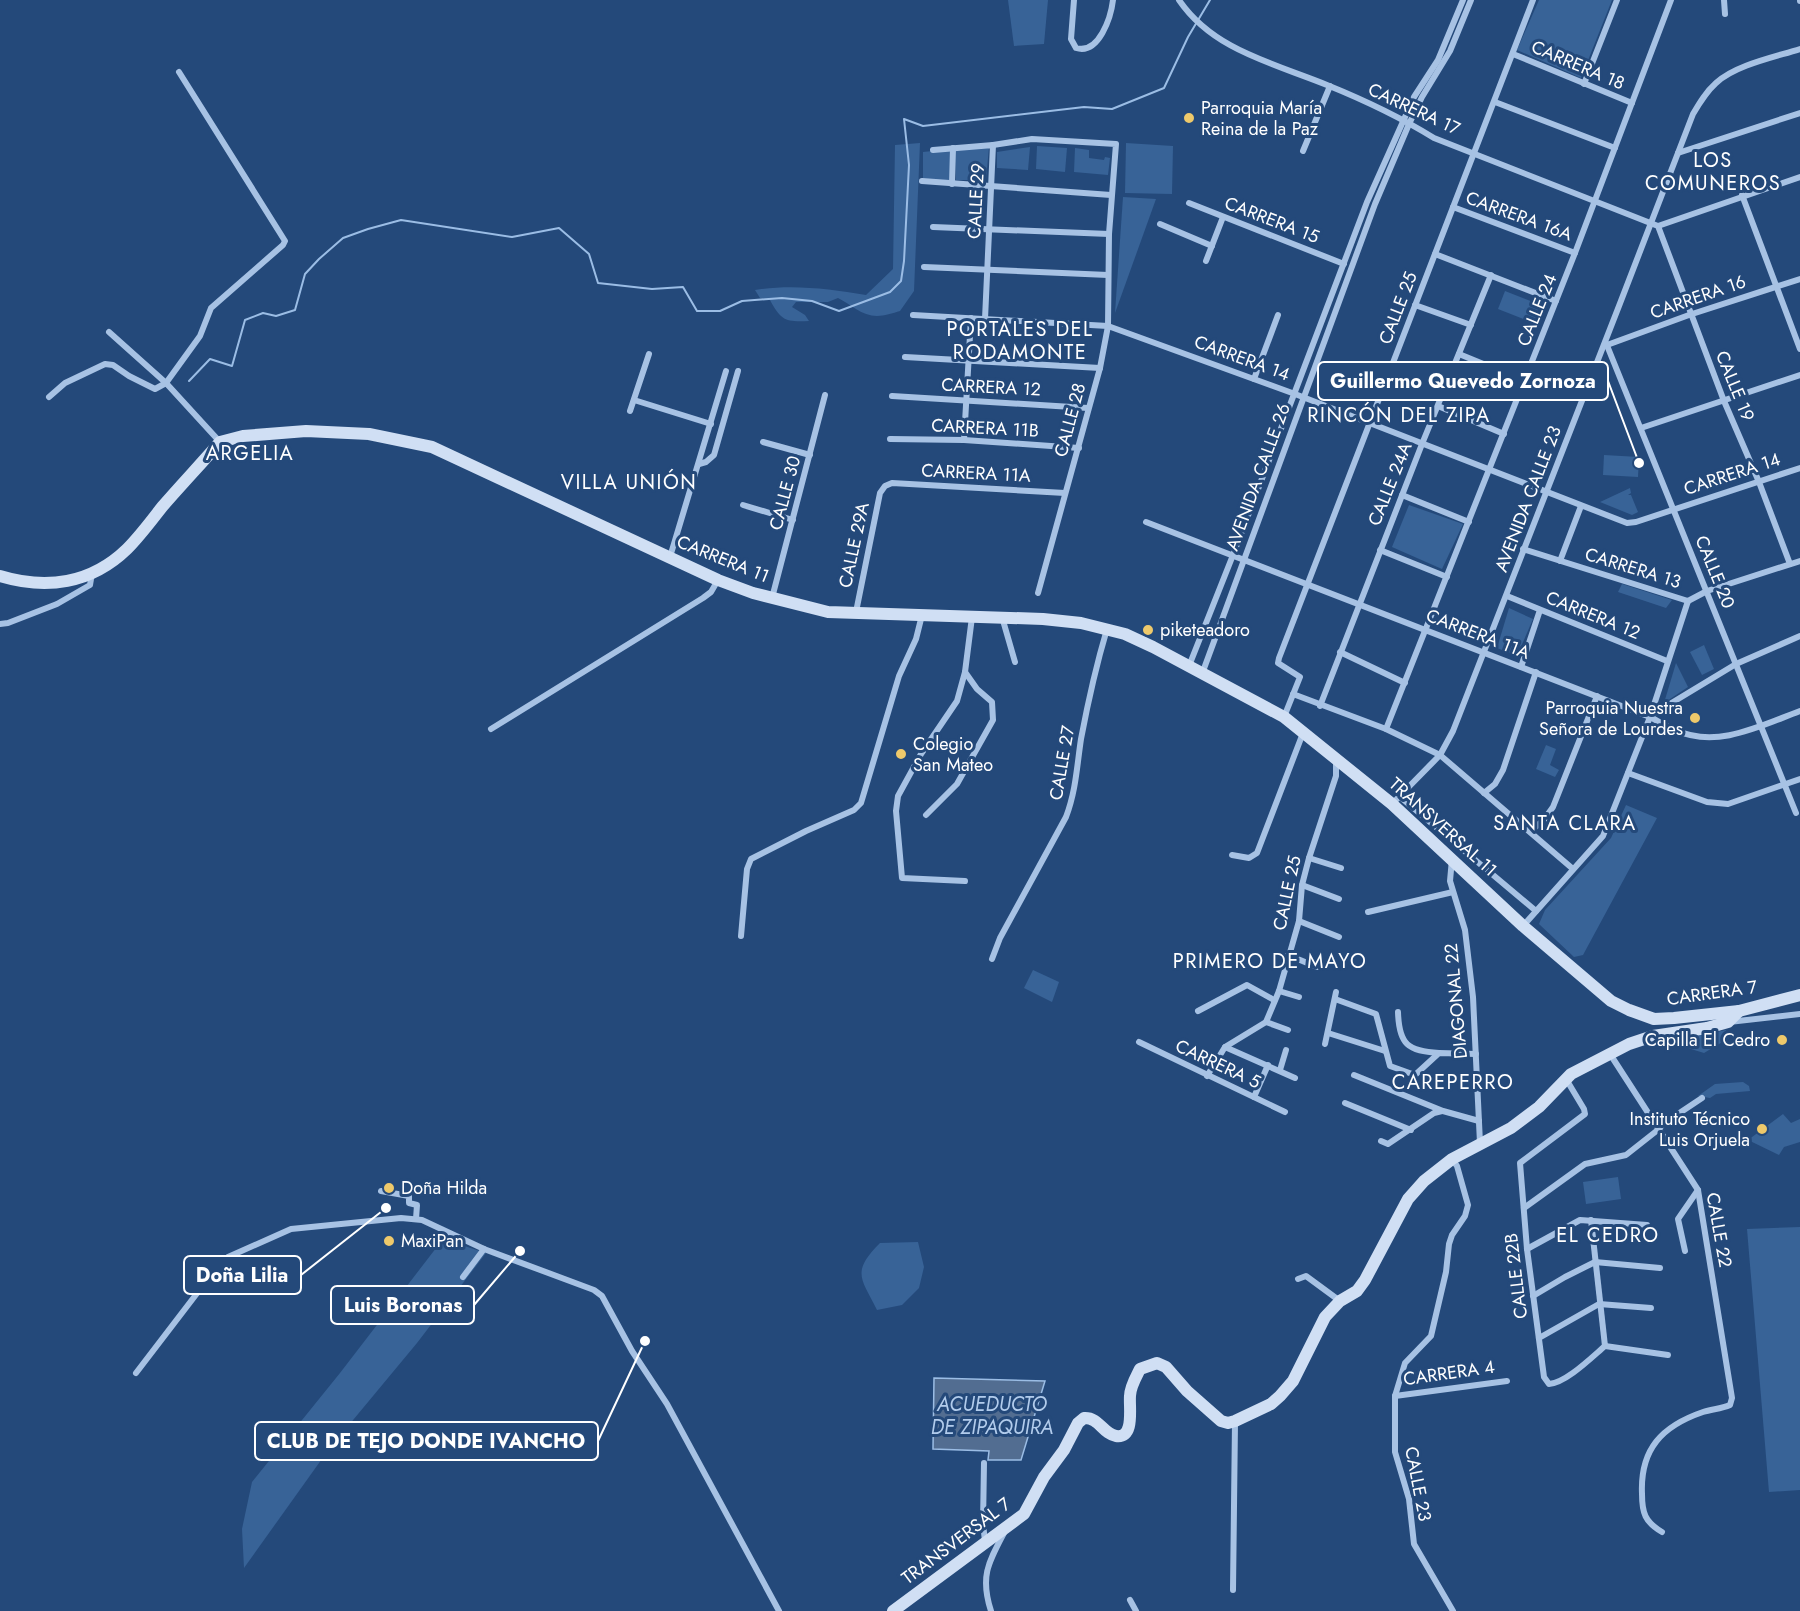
<svg xmlns="http://www.w3.org/2000/svg" width="1800" height="1611" font-family="Jost,sans-serif">
	<rect width="100%" height="100%" fill="#24497a"/>
	<g fill="#386397">
		<path d="M1008,0H1048L1044,44L1014,46Z"/>
		<path d="M1539,0H1612L1581,78L1517,50Z"/>
		<path d="M920,143L914,291L900,311C893,313 884,316 877,316C862,316 850,304 838,298L828,302H796L792,307L805,315L809,321C786,322 781,321 770,300L760,298L755,290C793,284 829,289 866,295L893,269L895,145Z"/>
		<path d="M1126,143L1173,146L1172,194L1125,193Z"/>
		<path d="M1037,146L1067,148L1065,172L1036,169Z"/>
		<path d="M989,147L986,180H956L955,149Z"/>
		<path d="M1030,147L1028,170L997,168V152Z"/>
		<path d="M1075,148L1089,150V158L1104,160L1105,157L1110,158L1108,175L1074,172Z"/>
		<path d="M951,149V181L923,179V152Z"/>
		<path d="M1123,197L1156,199L1115,313Z"/>
		<path d="M1505,291L1541,305L1534,323L1498,309Z"/>
		<path d="M1604,455L1639,457L1638,477L1603,475Z"/>
		<path d="M1630,488L1631,493L1628,495H1631L1638,512L1632,515L1600,502Z"/>
		<path d="M1409,505L1463,524L1442,569L1392,547Z"/>
		<path d="M1622,584L1672,600L1666,608L1618,592Z"/>
		<path d="M1509,608L1533,619L1517,656L1497,648Z"/>
		<path d="M1704,645L1714,669L1702,675L1690,652Z"/>
		<path d="M1676,663L1688,687L1664,703Z"/>
		<path d="M1546,745L1556,749L1550,765L1559,770L1555,777L1536,769Z"/>
		<path d="M1626,805L1657,818L1583,955L1574,957L1539,924L1545,910L1611,838Z"/>
		<path d="M1033,970L1059,982L1052,1002L1024,988Z"/>
		<path d="M1726,1030L1729,1038L1704,1053L1668,1042Z"/>
		<path d="M1743,1082L1749,1086L1750,1091L1716,1094L1710,1098L1698,1096L1715,1084Z"/>
		<path d="M1783,1114L1791,1123L1800,1119V1142L1784,1147L1779,1155L1748,1140Z"/>
		<path d="M1618,1177L1621,1199L1586,1204L1583,1182Z"/>
		<path d="M1800,1227V1490L1769,1492L1747,1229Z"/>
		<path d="M443,1239L486,1253L417,1343L329,1449L244,1568L242,1529L252,1482L340,1373Z"/>
		<path d="M918,1242L924,1267L919,1288L902,1305L877,1310C861,1278 851,1272 880,1243Z"/>
	</g>
	<path fill="#526d91" stroke="#9bbde5" stroke-width="1.5" d="M934,1378L1045,1381L1021,1460H988L989,1451L933,1449Z"/>
	<g fill="none" stroke-linecap="round" stroke-linejoin="round">
		<path stroke="#9bbde5" stroke-width="2" d="M189,381L210,359L232,366L245,320L263,313L276,316L295,310L305,274L319,259L343,238L368,229L401,220L512,237L559,228L589,254L598,283L652,289L683,287L697,311H720L742,301L782,298L812,301L839,311L890,292L901,281L904,261L909,165L904,119L923,126L1084,107L1112,109L1164,88L1188,37L1210,0"/>
		<g stroke="#a7c2e4" stroke-width="6">
			<path d="M1074,0L1071,39L1076,48C1099,55 1111,17 1113,0"/>
			<path d="M1179,0C1213,50 1273,63 1327,85C1364,100 1400,117 1434,138L1658,226L1724,401L1759,482L1790,564"/>
			<path d="M1724,0L1725,14"/>
			<path d="M1800,0V1"/>
			<path d="M1513,54L1632,103"/>
			<path d="M1584,84L1617,0"/>
			<path d="M1495,102L1615,148"/>
			<path d="M993,145L1032,139L1116,144L1109,234L1108,326L1100,368L1038,593"/>
			<path d="M933,150L993,145L985,319"/>
			<path d="M1303,151L1330,86"/>
			<path d="M1678,153L1800,113"/>
			<path d="M922,181L1111,195"/>
			<path d="M952,184L953,148"/>
			<path d="M1742,195L1800,349"/>
			<path d="M1189,203L1344,264"/>
			<path d="M1453,207L1575,253"/>
			<path d="M1160,224L1212,246"/>
			<path d="M1658,226L1800,177"/>
			<path d="M933,227L1109,234"/>
			<path d="M1435,254L1556,301"/>
			<path d="M1206,261L1223,217"/>
			<path d="M924,267L1108,275"/>
			<path d="M1415,305L1471,325"/>
			<path d="M913,315L1108,326L1295,394L1627,523L1636,522L1800,468"/>
			<path d="M109,332L166,383L220,442"/>
			<path d="M1606,343L1796,813"/>
			<path d="M1607,345L1689,315L1800,279"/>
			<path d="M1459,354L1525,381"/>
			<path d="M905,357L1100,368"/>
			<path d="M1254,379L1278,315"/>
			<path d="M892,396L1088,408"/>
			<path d="M49,397L65,383L105,364L113,365L129,376L155,389L166,383L200,336L211,308L283,245L285,241L179,72"/>
			<path d="M634,400L711,424"/>
			<path d="M1438,406L1504,434"/>
			<path d="M630,411L649,354"/>
			<path d="M1641,428L1800,375"/>
			<path d="M890,439L964,440L1079,448"/>
			<path d="M964,440L971,318"/>
			<path d="M763,442L810,455"/>
			<path d="M699,464L706,462L714,455L738,371"/>
			<path d="M1402,495L1469,522"/>
			<path d="M743,505L793,520"/>
			<path d="M1146,522L1650,717C1658,721 1666,726 1675,730C1717,749 1760,726 1800,711"/>
			<path d="M1523,549L1688,601L1707,591L1800,561"/>
			<path d="M1380,550L1447,577"/>
			<path d="M670,557L726,371"/>
			<path d="M1560,561L1581,506"/>
			<path d="M1507,596L1667,661"/>
			<path d="M772,598L825,395"/>
			<path d="M856,612L880,493L885,486L892,483L1065,493"/>
			<path d="M1002,617L1015,662"/>
			<path d="M0,624L8,623L57,604L90,585L92,573"/>
			<path d="M1340,652L1405,683"/>
			<path d="M1189,666L1233,555L1367,202L1414,97L1438,60L1463,0"/>
			<path d="M1521,667L1540,610"/>
			<path d="M1202,674L1375,204L1409,124L1422,97L1450,51L1471,0"/>
			<path d="M1293,694L1386,729L1440,755L1573,869"/>
			<path d="M1320,706L1422,444L1491,275"/>
			<path d="M1650,716L1736,664L1800,636"/>
			<path d="M1284,717L1300,677L1278,663L1279,658L1533,0"/>
			<path d="M491,729L703,598L711,592L718,580"/>
			<path d="M1386,729L1575,253L1671,0"/>
			<path d="M1628,773L1707,802L1728,804L1800,779"/>
			<path d="M1484,793L1495,784L1503,770L1536,672"/>
			<path d="M1399,796L1536,911"/>
			<path d="M1392,804L1440,755L1453,731C1534,525 1614,320 1693,114C1700,102 1706,92 1716,83C1735,65 1775,57 1800,49"/>
			<path d="M926,815L957,784L993,720L992,702L977,689L965,672L972,617"/>
			<path d="M1530,831L1543,821L1553,807L1597,696"/>
			<path d="M1232,855L1249,858L1257,853L1303,733"/>
			<path d="M1309,858L1341,868"/>
			<path d="M1452,859L1450,881L1465,930L1473,997L1480,1143"/>
			<path d="M965,881L902,878L896,811L898,796L921,754L957,701L965,672"/>
			<path d="M1302,885L1339,899"/>
			<path d="M1368,912L1453,892"/>
			<path d="M1299,921L1339,937"/>
			<path d="M1523,926L1603,836L1650,717L1688,601"/>
			<path d="M741,936L747,869L751,859L806,831L854,810L861,803L899,676L916,639L922,615"/>
			<path d="M1288,955L1317,967"/>
			<path d="M992,959L1000,938L1066,817C1076,791 1077,765 1081,739C1088,702 1096,666 1107,629"/>
			<path d="M1279,991L1299,997"/>
			<path d="M1335,999L1376,1014L1390,1066L1415,1075L1439,1053L1476,1054"/>
			<path d="M1198,1011L1247,985L1274,1000"/>
			<path d="M1398,1012C1399,1045 1408,1051 1439,1053"/>
			<path d="M1266,1022L1288,1030"/>
			<path d="M1729,1022L1800,1014"/>
			<path d="M1328,1033L1385,1051"/>
			<path d="M1139,1042L1285,1112"/>
			<path d="M1325,1044L1336,992"/>
			<path d="M1225,1047L1295,1078"/>
			<path d="M1610,1054L1698,1190L1732,1398L1730,1405C1721,1409 1712,1409 1703,1412C1662,1426 1640,1449 1642,1494C1642,1513 1645,1522 1662,1532"/>
			<path d="M1280,1070L1286,1050"/>
			<path d="M1354,1075L1443,1111L1479,1121"/>
			<path d="M1207,1076L1225,1047L1266,1022L1279,991L1299,921L1302,885L1309,858L1336,776V759"/>
			<path d="M1566,1079L1584,1109L1585,1114L1520,1163L1527,1249L1544,1377L1549,1384C1566,1383 1592,1357 1605,1346L1668,1355"/>
			<path d="M1254,1097L1268,1065"/>
			<path d="M1345,1103L1411,1130"/>
			<path d="M1381,1141L1388,1144L1434,1113L1442,1111"/>
			<path d="M1452,1159L1457,1166L1468,1205L1465,1216L1452,1235L1449,1244L1446,1272L1431,1336L1405,1363L1395,1396V1452L1409,1499L1414,1544L1453,1611"/>
			<path d="M381,1191L409,1196V1203L417,1205L416,1219"/>
			<path d="M1524,1208L1585,1164L1626,1155L1659,1129L1663,1124L1702,1098"/>
			<path d="M1591,1220L1605,1346"/>
			<path d="M1527,1249L1580,1220L1647,1225"/>
			<path d="M1685,1251L1678,1219L1698,1190"/>
			<path d="M463,1277L484,1249"/>
			<path d="M1298,1279L1306,1276L1340,1301"/>
			<path d="M1533,1296L1565,1277L1595,1262L1660,1268"/>
			<path d="M1539,1338L1599,1304L1651,1308"/>
			<path d="M136,1373L211,1275L228,1257L291,1229L401,1218L422,1220L484,1249L594,1290L602,1296L632,1351L667,1404L779,1611"/>
			<path d="M1395,1396L1507,1381"/>
			<path d="M984,1463L983,1524L985,1541"/>
			<path d="M1233,1590L1235,1422"/>
			<path d="M1130,1600L1136,1611"/>
			<path d="M991,1611C980,1577 988,1563 1004,1533"/>
		</g>
		<g stroke="#d0dff4" stroke-width="12">
			<path d="M0,576C46,590 91,584 127,549C140,536 151,521 162,507C181,485 201,464 220,442L243,436L306,431L369,434L432,447L718,580L753,593L828,612L1043,619L1081,623L1125,634L1153,647L1284,717L1392,804L1523,926L1611,1001L1629,1010L1654,1019L1674,1018L1739,1011L1800,995"/>
			<path d="M893,1611L1024,1514L1044,1477L1064,1450L1078,1423L1084,1418C1099,1417 1103,1434 1116,1436C1135,1439 1129,1407 1130,1396C1130,1387 1136,1377 1140,1369L1157,1363L1166,1367L1187,1391L1221,1421L1228,1423L1235,1421L1271,1404L1280,1396L1293,1381L1325,1317L1340,1301L1357,1291L1365,1280L1408,1199L1424,1181L1452,1159L1511,1128L1539,1107L1571,1074L1629,1044L1653,1036L1707,1028L1728,1022L1739,1011"/>
		</g>
	</g>
	<g fill="#eec96b" stroke="#24497a" stroke-width="2">
		<circle cx="1189" cy="118" r="6"/>
		<circle cx="1148" cy="630" r="6"/>
		<circle cx="1695" cy="718" r="6"/>
		<circle cx="901" cy="754" r="6"/>
		<circle cx="1782" cy="1040" r="6"/>
		<circle cx="1762" cy="1129" r="6"/>
		<circle cx="389" cy="1188" r="6"/>
		<circle cx="389" cy="1241" r="6"/>
	</g>
	<g text-anchor="middle" dominant-baseline="central" stroke-width="6" stroke-linejoin="round" paint-order="stroke">
		<g font-size="18" fill="#fff" stroke="#24497a">
			<text transform="translate(1578 65) rotate(23)">CARRERA 18</text>
			<text transform="translate(1414 109) rotate(25)">CARRERA 17</text>
			<text transform="translate(976 201) rotate(-87)">CALLE 29</text>
			<text transform="translate(1519 216) rotate(20)">CARRERA 16A</text>
			<text transform="translate(1272 220) rotate(21)">CARRERA 15</text>
			<text transform="translate(1698 297) rotate(-19)">CARRERA 16</text>
			<text transform="translate(1398 308) rotate(-69)">CALLE 25</text>
			<text transform="translate(1537 310) rotate(-68)">CALLE 24</text>
			<text transform="translate(1242 358) rotate(20)">CARRERA 14</text>
			<text transform="translate(1735 386) rotate(68)">CALLE 19</text>
			<text transform="translate(991 387) rotate(3)">CARRERA 12</text>
			<text transform="translate(1070 420) rotate(-75)">CALLE 28</text>
			<text transform="translate(985 428) rotate(3)">CARRERA 11B</text>
			<text transform="translate(976 473) rotate(3)">CARRERA 11A</text>
			<text transform="translate(1732 474) rotate(-18)">CARRERA 14</text>
			<text transform="translate(1258 477) rotate(-70)">AVENIDA CALLE 26</text>
			<text transform="translate(1390 484) rotate(-68)">CALLE 24A</text>
			<text transform="translate(785 493) rotate(-75)">CALLE 30</text>
			<text transform="translate(1528 499) rotate(-69)">AVENIDA CALLE 23</text>
			<text transform="translate(854 545) rotate(-78)">CALLE 29A</text>
			<text transform="translate(723 559) rotate(22)">CARRERA 11</text>
			<text transform="translate(1633 568) rotate(17)">CARRERA 13</text>
			<text transform="translate(1715 572) rotate(68)">CALLE 20</text>
			<text transform="translate(1593 615) rotate(22)">CARRERA 12</text>
			<text transform="translate(1478 634) rotate(21)">CARRERA 11A</text>
			<text transform="translate(1062 763) rotate(-80)">CALLE 27</text>
			<text transform="translate(1443 827) rotate(42)">TRANSVERSAL 11</text>
			<text transform="translate(1287 893) rotate(-78)">CALLE 25</text>
			<text transform="translate(1712 993) rotate(-8)">CARRERA 7</text>
			<text transform="translate(1456 1001) rotate(-95)">DIAGONAL 22</text>
			<text transform="translate(1218 1064) rotate(25)">CARRERA 5</text>
			<text transform="translate(1719 1230) rotate(80)">CALLE 22</text>
			<text transform="translate(1516 1276) rotate(-97)">CALLE 22B</text>
			<text transform="translate(1449 1373) rotate(-8)">CARRERA 4</text>
			<text transform="translate(1418 1484) rotate(79)">CALLE 23</text>
			<text transform="translate(956 1541) rotate(-37)">TRANSVERSAL 7</text>
		</g>
		<g font-size="18" fill="#fff" stroke="#24497a" text-anchor="start">
			<text x="1201" y="108">Parroquia María<tspan x="1201" dy="21">Reina de la Paz</tspan></text>
			<text x="1160" y="630">piketeadoro</text>
			<text x="1683" y="708" text-anchor="end">Parroquia Nuestra<tspan x="1683" dy="21">Señora de Lourdes</tspan></text>
			<text x="913" y="744">Colegio<tspan x="913" dy="21">San Mateo</tspan></text>
			<text x="1770" y="1040" text-anchor="end">Capilla El Cedro</text>
			<text x="1750" y="1119" text-anchor="end">Instituto Técnico<tspan x="1750" dy="21">Luis Orjuela</tspan></text>
			<text x="401" y="1188">Doña Hilda</text>
			<text x="401" y="1241">MaxiPan</text>
		</g>
		<g font-size="20" letter-spacing="1.5" fill="#fff" stroke="#24497a">
			<text x="1713" y="160">LOS<tspan x="1713" dy="23">COMUNEROS</tspan></text>
			<text x="1020" y="329">PORTALES DEL<tspan x="1020" dy="23">RODAMONTE</tspan></text>
			<text x="1399" y="415">RINCÓN DEL ZIPA</text>
			<text x="250" y="453">ARGELIA</text>
			<text x="629" y="482">VILLA UNIÓN</text>
			<text x="1565" y="823">SANTA CLARA</text>
			<text x="1270" y="961">PRIMERO DE MAYO</text>
			<text x="1453" y="1082">CAREPERRO</text>
			<text x="1608" y="1235">EL CEDRO</text>
		</g>
		<g font-size="20" font-style="italic" fill="#b2ccec" stroke="#24497a">
			<text x="992" y="1404">ACUEDUCTO<tspan x="992" dy="23">DE ZIPAQUIRA</tspan></text>
		</g>
	</g>
	<path fill="none" stroke="#fff" stroke-width="2" d="M1639 463L1608 381M386 1208L301 1275M520 1251L474 1305M645 1341L598 1441"/>
	<g fill="#fff" stroke="#24497a" stroke-width="2">
		<circle cx="1639" cy="463" r="6"/>
		<circle cx="386" cy="1208" r="6"/>
		<circle cx="520" cy="1251" r="6"/>
		<circle cx="645" cy="1341" r="6"/>
	</g>
	<g fill="#24497a" stroke="#fff" stroke-width="2">
		<rect x="1318" y="362" width="290" height="38" rx="6"/>
		<rect x="184" y="1256" width="117" height="38" rx="6"/>
		<rect x="331" y="1286" width="143" height="38" rx="6"/>
		<rect x="255" y="1422" width="343" height="38" rx="6"/>
	</g>
	<g font-size="20" text-anchor="middle" font-weight="bold" fill="#fff">
		<text x="1463" y="388">Guillermo Quevedo Zornoza</text>
		<text x="242" y="1282">Doña Lilia</text>
		<text x="403" y="1312">Luis Boronas</text>
		<text x="426" y="1448">CLUB DE TEJO DONDE IVANCHO</text>
	</g>
</svg>
